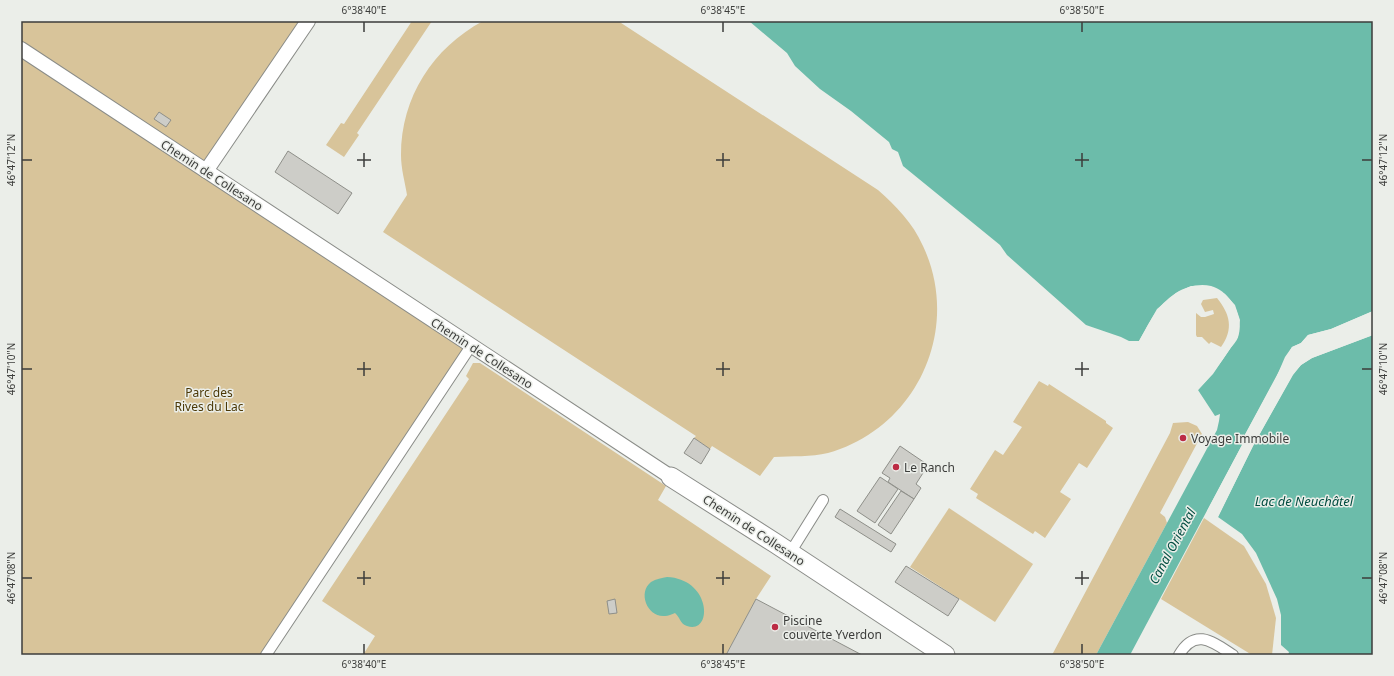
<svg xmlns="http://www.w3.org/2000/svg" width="1394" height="676" font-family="'Noto Sans',sans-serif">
	<rect width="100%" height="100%" fill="#ebeee9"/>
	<g fill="#d8c49a">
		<path d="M21,21H308L206,171L471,346L266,655H21Z"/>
		<path d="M412,21H432L357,133L359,135L344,157L326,145L341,123L344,124Z"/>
		<path d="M483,21H618L878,190C896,206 913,223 923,246C962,329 917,428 828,453C811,457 792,456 774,457L760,476L712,446L710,449L694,438L696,436L383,232L407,195C405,182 401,169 401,155C401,97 433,48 483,21Z"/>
		<path d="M1217,298C1230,314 1234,329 1221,347L1211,342L1209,344L1202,337H1197L1196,335V313L1201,317H1205L1214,314L1213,310L1205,312L1201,304L1203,300Z"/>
		<path d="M473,363H480L666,486L658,500L771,576L756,599L726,655H363L375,636L322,601L469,379L466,376Z"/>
		<path d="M1039,381L1048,386L1049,384L1106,421V423L1113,428L1087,468L1079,463L1060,492L1071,499L1045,538L1035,531L1033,534L976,498L978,494L970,489L995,450L1003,455L1022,427L1013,422Z"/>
		<path d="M1188,422L1197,426L1202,434L1160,513L1165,517L1167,523L1096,655H1052L1170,433L1173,423Z"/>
		<path d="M949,508L1033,564L995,622L910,567Z"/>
		<path d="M1204,518L1244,546L1266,584L1276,618L1272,655H1252L1161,599Z"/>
	</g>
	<g fill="#6cbcaa">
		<path d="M749,21H1373V311L1331,329L1308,335L1301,343L1292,347L1241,442L1242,445L1130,655H1096L1217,430L1219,421L1220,414L1215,416L1198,390C1210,377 1220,364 1230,349C1232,346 1237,341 1238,337C1245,317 1230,291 1211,286C1199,283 1185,287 1176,293C1156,306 1150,322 1139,341H1129L1121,337L1086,325L1007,255L1000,245L903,166L898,152L892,149L889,142L851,111L820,89L795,66L787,53Z"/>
		<path d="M1373,335V655H1288L1289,652L1281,645V615L1277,599L1256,553L1242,534L1218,517L1253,446L1293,375L1301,365L1312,358Z"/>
		<path d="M667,577C712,579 713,635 687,626C680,624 680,617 675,613C672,614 668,616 665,616C648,618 637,593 651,582C656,579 662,578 667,577Z"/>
	</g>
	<g fill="#ebeee9">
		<path d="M1191,286H1210L1225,294L1235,305L1240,320L1238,337L1213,374L1198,390L1197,389L1211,373L1237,336L1238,320L1233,306L1224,295L1210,288H1192L1177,295L1159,310L1140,343L1139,341L1157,309L1176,293Z"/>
		<path d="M1373,311V313L1332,331L1309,337L1302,345L1294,349L1287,358L1278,379L1243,442L1244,446L1209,512L1207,511L1242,445L1241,442L1276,378L1285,357L1292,347L1301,343L1308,335L1331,329Z"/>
		<path d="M1373,333V335L1312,358L1301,365L1293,374L1253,446L1218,517L1216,516L1251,445L1291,373L1300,364L1311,356Z"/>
	</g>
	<g fill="#cdcdc8" stroke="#8e8f89">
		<path d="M159,112L171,120L166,127L154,119Z"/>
		<path d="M288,151L352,193L338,214L275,172Z"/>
		<path d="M694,438L710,449L701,464L684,453Z"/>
		<path d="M900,446L928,465L916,484L921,488L914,499L888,482L890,478L882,473Z"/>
		<path d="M880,477L898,489L875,523L857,511Z"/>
		<path d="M901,491L914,499L891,534L878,525Z"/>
		<path d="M840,509L896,544L891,552L835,517Z"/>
		<path d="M906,566L959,599L948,616L895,582Z"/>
		<path d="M615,599L617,613L609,614L607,601Z"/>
		<path d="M756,599L862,655H726Z"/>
	</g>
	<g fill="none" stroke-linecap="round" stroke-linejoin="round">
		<g stroke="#8a8c88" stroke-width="12">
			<g id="service">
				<path d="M790,553L823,500"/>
				<path d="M266,655L471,346"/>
				<path d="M1179,655C1195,627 1213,642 1233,655"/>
			</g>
		</g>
		<g stroke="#8a8c88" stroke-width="16">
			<g id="pedestrian">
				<path d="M21,49L671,477"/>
				<path d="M206,171L308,21"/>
			</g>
		</g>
		<g stroke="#8a8c88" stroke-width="21">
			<path id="minor" d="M671,477L775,543L945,655"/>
		</g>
		<use href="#service" stroke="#fff" stroke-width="10"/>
		<use href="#pedestrian" stroke="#fff" stroke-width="14"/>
		<use href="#minor" stroke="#fff" stroke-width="19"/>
	</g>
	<path fill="none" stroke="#3c3d3b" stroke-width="1.5" d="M364,22V32M723,22V32M1082,22V32M364,153V167M723,153V167M1082,153V167M22,160H32M357,160H371M716,160H730M1075,160H1089M1362,160H1372M364,362V376M723,362V376M1082,362V376M22,369H32M357,369H371M716,369H730M1075,369H1089M1362,369H1372M364,571V585M723,571V585M1082,571V585M22,578H32M357,578H371M716,578H730M1075,578H1089M1362,578H1372M364,644V654M723,644V654M1082,644V654"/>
	<g fill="#bc2b44" stroke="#ebeee9" stroke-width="1.5">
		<circle cx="1183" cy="438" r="4"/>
		<circle cx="896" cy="467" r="4"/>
		<circle cx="775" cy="627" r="4"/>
	</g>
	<g text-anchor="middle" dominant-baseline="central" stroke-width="3" stroke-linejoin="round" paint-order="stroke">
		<g font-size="12" fill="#3c3d3b" stroke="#ebeee9">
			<text transform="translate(212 175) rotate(33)">Chemin de Collesano</text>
			<text transform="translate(482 353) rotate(33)">Chemin de Collesano</text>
			<text transform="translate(754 530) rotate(33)">Chemin de Collesano</text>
		</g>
		<g font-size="12" fill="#4b3806" stroke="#ebeee9">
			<text x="209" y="392">Parc des<tspan x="209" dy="14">Rives du Lac</tspan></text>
		</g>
		<g font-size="12" fill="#3c3d3b" stroke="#ebeee9" text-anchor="start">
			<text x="1191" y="438">Voyage Immobile</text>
			<text x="904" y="467">Le Ranch</text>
			<text x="783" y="620">Piscine<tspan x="783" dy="14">couverte Yverdon</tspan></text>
		</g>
		<g font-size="13" font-style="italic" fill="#024d41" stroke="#ebeee9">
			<text x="1304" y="501">Lac de Neuchâtel</text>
			<text transform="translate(1172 546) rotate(-62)">Canal Oriental</text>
		</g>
	</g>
	<rect width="1394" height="676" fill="none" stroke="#ebeee9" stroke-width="44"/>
	<rect x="22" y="22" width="1350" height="632" fill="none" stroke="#3c3d3b" stroke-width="1.5"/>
	<g font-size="10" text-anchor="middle" fill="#3c3d3b">
		<text x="364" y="14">6°38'40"E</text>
		<text x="723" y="14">6°38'45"E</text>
		<text x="1082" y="14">6°38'50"E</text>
		<text transform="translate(11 160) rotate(-90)" y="4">46°47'12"N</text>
		<text transform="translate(1383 160) rotate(-90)" y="4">46°47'12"N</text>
		<text transform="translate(11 369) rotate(-90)" y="4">46°47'10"N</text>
		<text transform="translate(1383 369) rotate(-90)" y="4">46°47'10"N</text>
		<text transform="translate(11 578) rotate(-90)" y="4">46°47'08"N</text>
		<text transform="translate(1383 578) rotate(-90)" y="4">46°47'08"N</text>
		<text x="364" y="668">6°38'40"E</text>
		<text x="723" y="668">6°38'45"E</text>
		<text x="1082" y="668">6°38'50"E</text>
	</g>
</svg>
